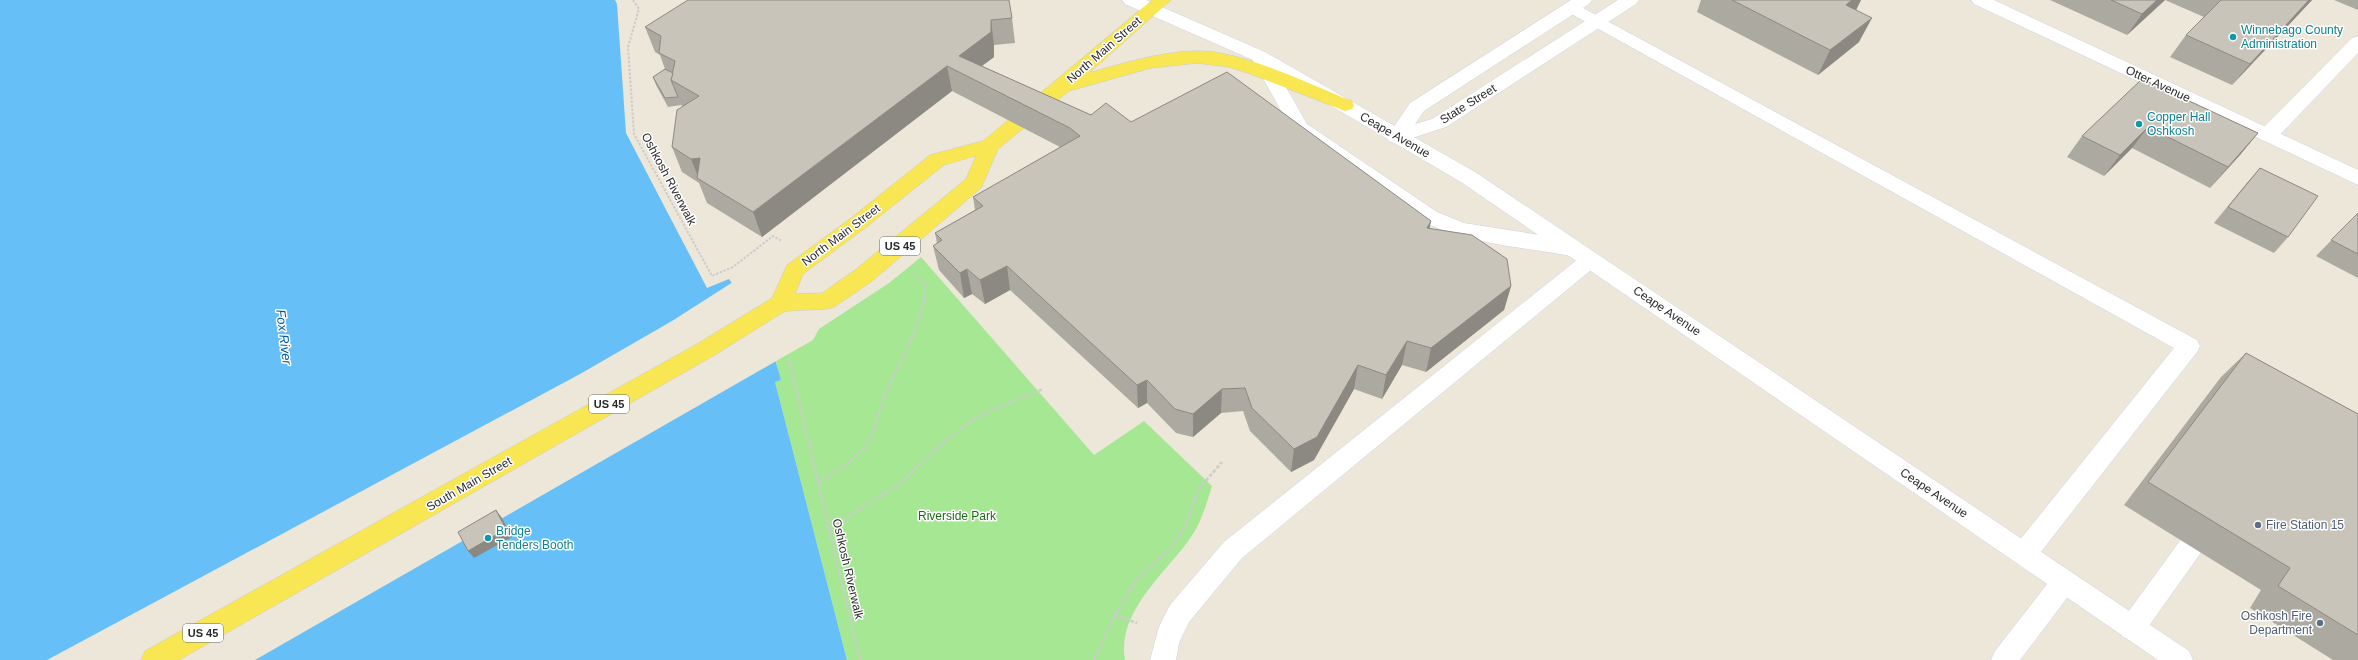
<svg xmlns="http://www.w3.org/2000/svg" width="2358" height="660" font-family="Helvetica,sans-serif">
	<rect width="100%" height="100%" fill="#ede7da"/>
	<path fill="#a6e793" d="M921,257L1094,455L1144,421L1212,486C1207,502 1202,520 1193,534C1169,571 1116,610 1125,660H847L775,382L781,380L776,361L813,340L819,329L889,283Z"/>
	<path fill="#66bff6" d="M0,0H615L617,4L626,133L707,288L729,279C754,314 771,338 781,380L775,382L847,660H0Z"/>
	<path fill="#ede7da" d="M733,282L760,319L778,360L255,660H47L580,374L672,321Z"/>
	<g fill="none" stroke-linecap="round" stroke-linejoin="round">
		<g stroke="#cfd1e4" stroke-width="1">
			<g id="service">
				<path d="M1572,2L2197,340L2200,346L2197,352L2033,562L2024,565L2015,562L2011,554L2015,546L2174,348L1566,11L1563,7L1566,3Z"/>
				<path d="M2358,36V53L2275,140L2268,141L2261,140L2258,135L2261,130L2352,38Z"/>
				<path d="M1261,53L1267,55L1270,59L1307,124L1437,212L1464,223L1572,240L1579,243L1582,248L1579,253L1572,256C1522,247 1469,244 1423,222L1293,132L1252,59L1255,55Z"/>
				<path d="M2191,535L2200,538L2204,546L2200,554L2141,637L2132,640L2123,637L2119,628L2123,619L2182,538Z"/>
				<path d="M2064,571L2073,574L2077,582L2073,590L2020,660H1991L1995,651L2055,574Z"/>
			</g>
		</g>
		<g stroke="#cfd1e4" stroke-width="1">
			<g id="minor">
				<path d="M1571,0H1592L1589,4L1424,111L1415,124L1432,119L1618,0H1639L1636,4L1446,127L1397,143L1390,142L1387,137L1410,103Z"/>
				<path d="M1590,252L1597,255L1600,260L1597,265L1242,558L1189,622L1179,643L1176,660H1150L1159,627L1170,605L1224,542L1583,255Z"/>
			</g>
		</g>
		<g stroke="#cfd1e4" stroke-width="1">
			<g id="tertiary">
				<path d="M1122,0H1146L1265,52L1475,172L2189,651L2193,660H2158L1461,182L1253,60L1125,4Z"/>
				<path d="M1971,0H1994L2358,170V185L1974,4Z"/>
			</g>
		</g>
		<g stroke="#ccc" stroke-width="1">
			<path id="primary" d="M1152,0H1171L1089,73C1124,63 1159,52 1196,51C1242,50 1308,84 1352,101L1354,105L1352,109L1345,111L1248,73L1229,67L1197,63L1151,68L1069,91L998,149L981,188L871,282L834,307L826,309L785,311L713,356L179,660H141L145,651L697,344L772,298L787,265L851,218L930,155L983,141ZM976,156L966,179L855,270L822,293L795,294L803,274L865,228L944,165Z"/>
		</g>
		<g stroke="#ccc" stroke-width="2" stroke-dasharray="2.5 1.5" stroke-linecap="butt">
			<path d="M633,0L639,9L628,47L634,134L712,276L733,267L773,236L782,241"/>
			<path d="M914,274L926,285L925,294"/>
		</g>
		<g stroke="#ccc" stroke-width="2.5" stroke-dasharray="3.5 2" stroke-linecap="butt">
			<path d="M789,359L818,482C836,472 851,464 864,448C876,433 878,412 885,395C899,361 920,330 925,293"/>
			<path d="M818,482L860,660"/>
			<path d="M829,529L902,482L939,446L968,423L989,411L1043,389"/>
			<path d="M1115,615L1137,623"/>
			<path d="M1094,660L1115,615L1136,580L1172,547L1185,526L1198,490L1222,462"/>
		</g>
		<use href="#service" fill="#fff" fill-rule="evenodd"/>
		<use href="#minor" fill="#fff" fill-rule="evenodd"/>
		<use href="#tertiary" fill="#fff" fill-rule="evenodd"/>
		<use href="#primary" fill="#f9e653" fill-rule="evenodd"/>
	</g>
	<g fill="#aca9a0">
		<path d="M1701,0H1861L1856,10L1859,42L1818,75L1697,12Z"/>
		<path d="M2050,0H2165L2127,35Z"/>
		<path d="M2165,0H2312L2232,85L2170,57L2186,35L2204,17Z"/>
		<path d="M2334,0H2358V10Z"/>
		<path d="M1012,18L1015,43L994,45V57L982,66L1091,115L1131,122L1431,221L1429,228L1511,286L1504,310L1426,372L1402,365L1382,399L1354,389L1314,460L1291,472L1250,431L1243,411L1221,413L1193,437L1176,433L1147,403L1138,408L1010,290L985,304L972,294L964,298L939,270L933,246L937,243L935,233L975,210L973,197L1060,147L952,91L762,237L707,203L699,183L682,172L672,147L683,106L681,105L668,107L656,85L653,77L665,69L660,55L655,52L645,27Z"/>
		<path d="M2142,79L2258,133L2240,155L2210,188L2132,148L2104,176L2067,157L2082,136Z"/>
		<path d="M2260,168L2288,237L2274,253L2214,223L2246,184Z"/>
		<path d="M2358,213V278L2316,256Z"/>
		<path d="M2246,353L2358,414V660H2333L2250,608L2261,590L2124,505L2221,377Z"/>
	</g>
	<g fill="#8c8982">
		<path d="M1852,0H1861L1854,14L1846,5Z"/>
		<path d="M2157,0H2165L2127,35L2142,14Z"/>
		<path d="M2309,0H2312L2232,85L2250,64Z"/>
		<path d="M1872,18L1859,42L1818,75L1830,50Z"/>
		<path d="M991,20L994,45V57L968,76L959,56Z"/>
		<path d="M947,66L952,91L762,237L753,212Z"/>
		<path d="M2148,127L2132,148L2104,176L2120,155Z"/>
		<path d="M2258,133L2240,155L2210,188L2228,167Z"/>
		<path d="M700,158L699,179L691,159Z"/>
		<path d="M1431,221L1426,245L1427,228Z"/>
		<path d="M1007,266L1010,290L985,304L980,280Z"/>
		<path d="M967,269L972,294L964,298L960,273Z"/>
		<path d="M1511,286L1504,310L1426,372L1431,348Z"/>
		<path d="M1407,341L1402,365L1382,399L1386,375Z"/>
		<path d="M1358,365L1354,389L1314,460L1291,472L1294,449Z"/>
		<path d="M1147,380V403L1138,408L1137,385Z"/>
		<path d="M1222,389L1221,413L1193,437V414Z"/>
		<path d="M496,510L502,518L512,537L474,558L468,551Z"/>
	</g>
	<g fill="#c8c4ba" stroke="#8c8982">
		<path d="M688,0H1009L1012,18L991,20V32L959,56L1091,115L1106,103L1131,122L1227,72L1431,221L1427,228L1472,235L1507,259L1511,286L1431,348L1407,341L1386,375L1358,365L1317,437L1294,449L1252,408L1245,388L1222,389L1193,414L1175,409L1147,380L1137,385L1007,266L980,280L967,269L960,273L933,246L942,240L935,233L983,206L973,197L1080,136L1070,128L947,66L753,212L697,178L700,158L691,159L672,147L677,110L699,96L671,80L675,61L659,53L661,36L645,27Z"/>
		<path d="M1732,0H1852L1846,5L1872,18L1830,50Z"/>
		<path d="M2111,0H2157L2142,14Z"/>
		<path d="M2221,0H2309L2250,64L2186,35Z"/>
		<path d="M665,69L673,73L671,80L678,97L665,98L653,77Z"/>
		<path d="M2142,79L2258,133L2228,167L2148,127L2120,155L2082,136Z"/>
		<path d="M2260,168L2318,196L2288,237L2228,207Z"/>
		<path d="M2358,213V254L2331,240Z"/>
		<path d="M2246,353L2358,414V635L2278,586L2290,568L2148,482Z"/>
		<path d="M496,510L506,529L468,551L458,532Z"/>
	</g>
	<g fill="#0f9aa8" stroke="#fff" stroke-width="1.5">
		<circle cx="2233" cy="37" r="4"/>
		<circle cx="2139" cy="124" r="4"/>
		<circle cx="488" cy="538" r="4"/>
	</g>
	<g fill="#5c6f8a" stroke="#fff" stroke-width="1.5">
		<circle cx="2258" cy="525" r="4"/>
		<circle cx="2320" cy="623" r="4"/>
	</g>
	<g text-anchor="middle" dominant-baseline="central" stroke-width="3" stroke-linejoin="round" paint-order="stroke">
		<g fill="#fff" stroke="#6a6a6a" stroke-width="1">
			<rect x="880" y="237" width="40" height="18" rx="3"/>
			<rect x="589" y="395" width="40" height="18" rx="3"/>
			<rect x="183" y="624" width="40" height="18" rx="3"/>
		</g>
		<g font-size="11" font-weight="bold" fill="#2a2a2a">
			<text x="900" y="246">US 45</text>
			<text x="609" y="404">US 45</text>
			<text x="203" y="633">US 45</text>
		</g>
		<g font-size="12" fill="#0d838f" stroke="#fff" text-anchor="start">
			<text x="2241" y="30">Winnebago County<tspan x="2241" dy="14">Administration</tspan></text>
			<text x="2147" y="117">Copper Hall<tspan x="2147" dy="14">Oshkosh</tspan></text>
			<text x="496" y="531">Bridge<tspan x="496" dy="14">Tenders Booth</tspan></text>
		</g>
		<g font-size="12" fill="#2a2a2a" stroke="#fff">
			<text transform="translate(1104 50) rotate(-41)">North Main Street</text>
			<text transform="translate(2158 84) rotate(25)">Otter Avenue</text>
			<text transform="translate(1468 104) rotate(-32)">State Street</text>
			<text transform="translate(1395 135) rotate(30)">Ceape Avenue</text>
			<text transform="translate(669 179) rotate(62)">Oshkosh Riverwalk</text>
			<text transform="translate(841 235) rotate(-37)">North Main Street</text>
			<text transform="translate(1667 311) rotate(34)">Ceape Avenue</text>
			<text transform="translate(469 484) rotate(-30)">South Main Street</text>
			<text transform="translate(1934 493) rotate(34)">Ceape Avenue</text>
			<text transform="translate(848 569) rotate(77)">Oshkosh Riverwalk</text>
		</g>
		<g font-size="12" fill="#1d6b15" stroke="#fff">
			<text x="957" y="516">Riverside Park</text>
		</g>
		<g font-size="12" fill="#4e5e75" stroke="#fff" text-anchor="start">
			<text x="2266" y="525">Fire Station 15</text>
			<text x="2312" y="616" text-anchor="end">Oshkosh Fire<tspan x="2312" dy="14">Department</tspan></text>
		</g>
		<g font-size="13" font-style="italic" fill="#055aa2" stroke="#fff">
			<text transform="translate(284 337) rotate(83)">Fox River</text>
		</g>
	</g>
</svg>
